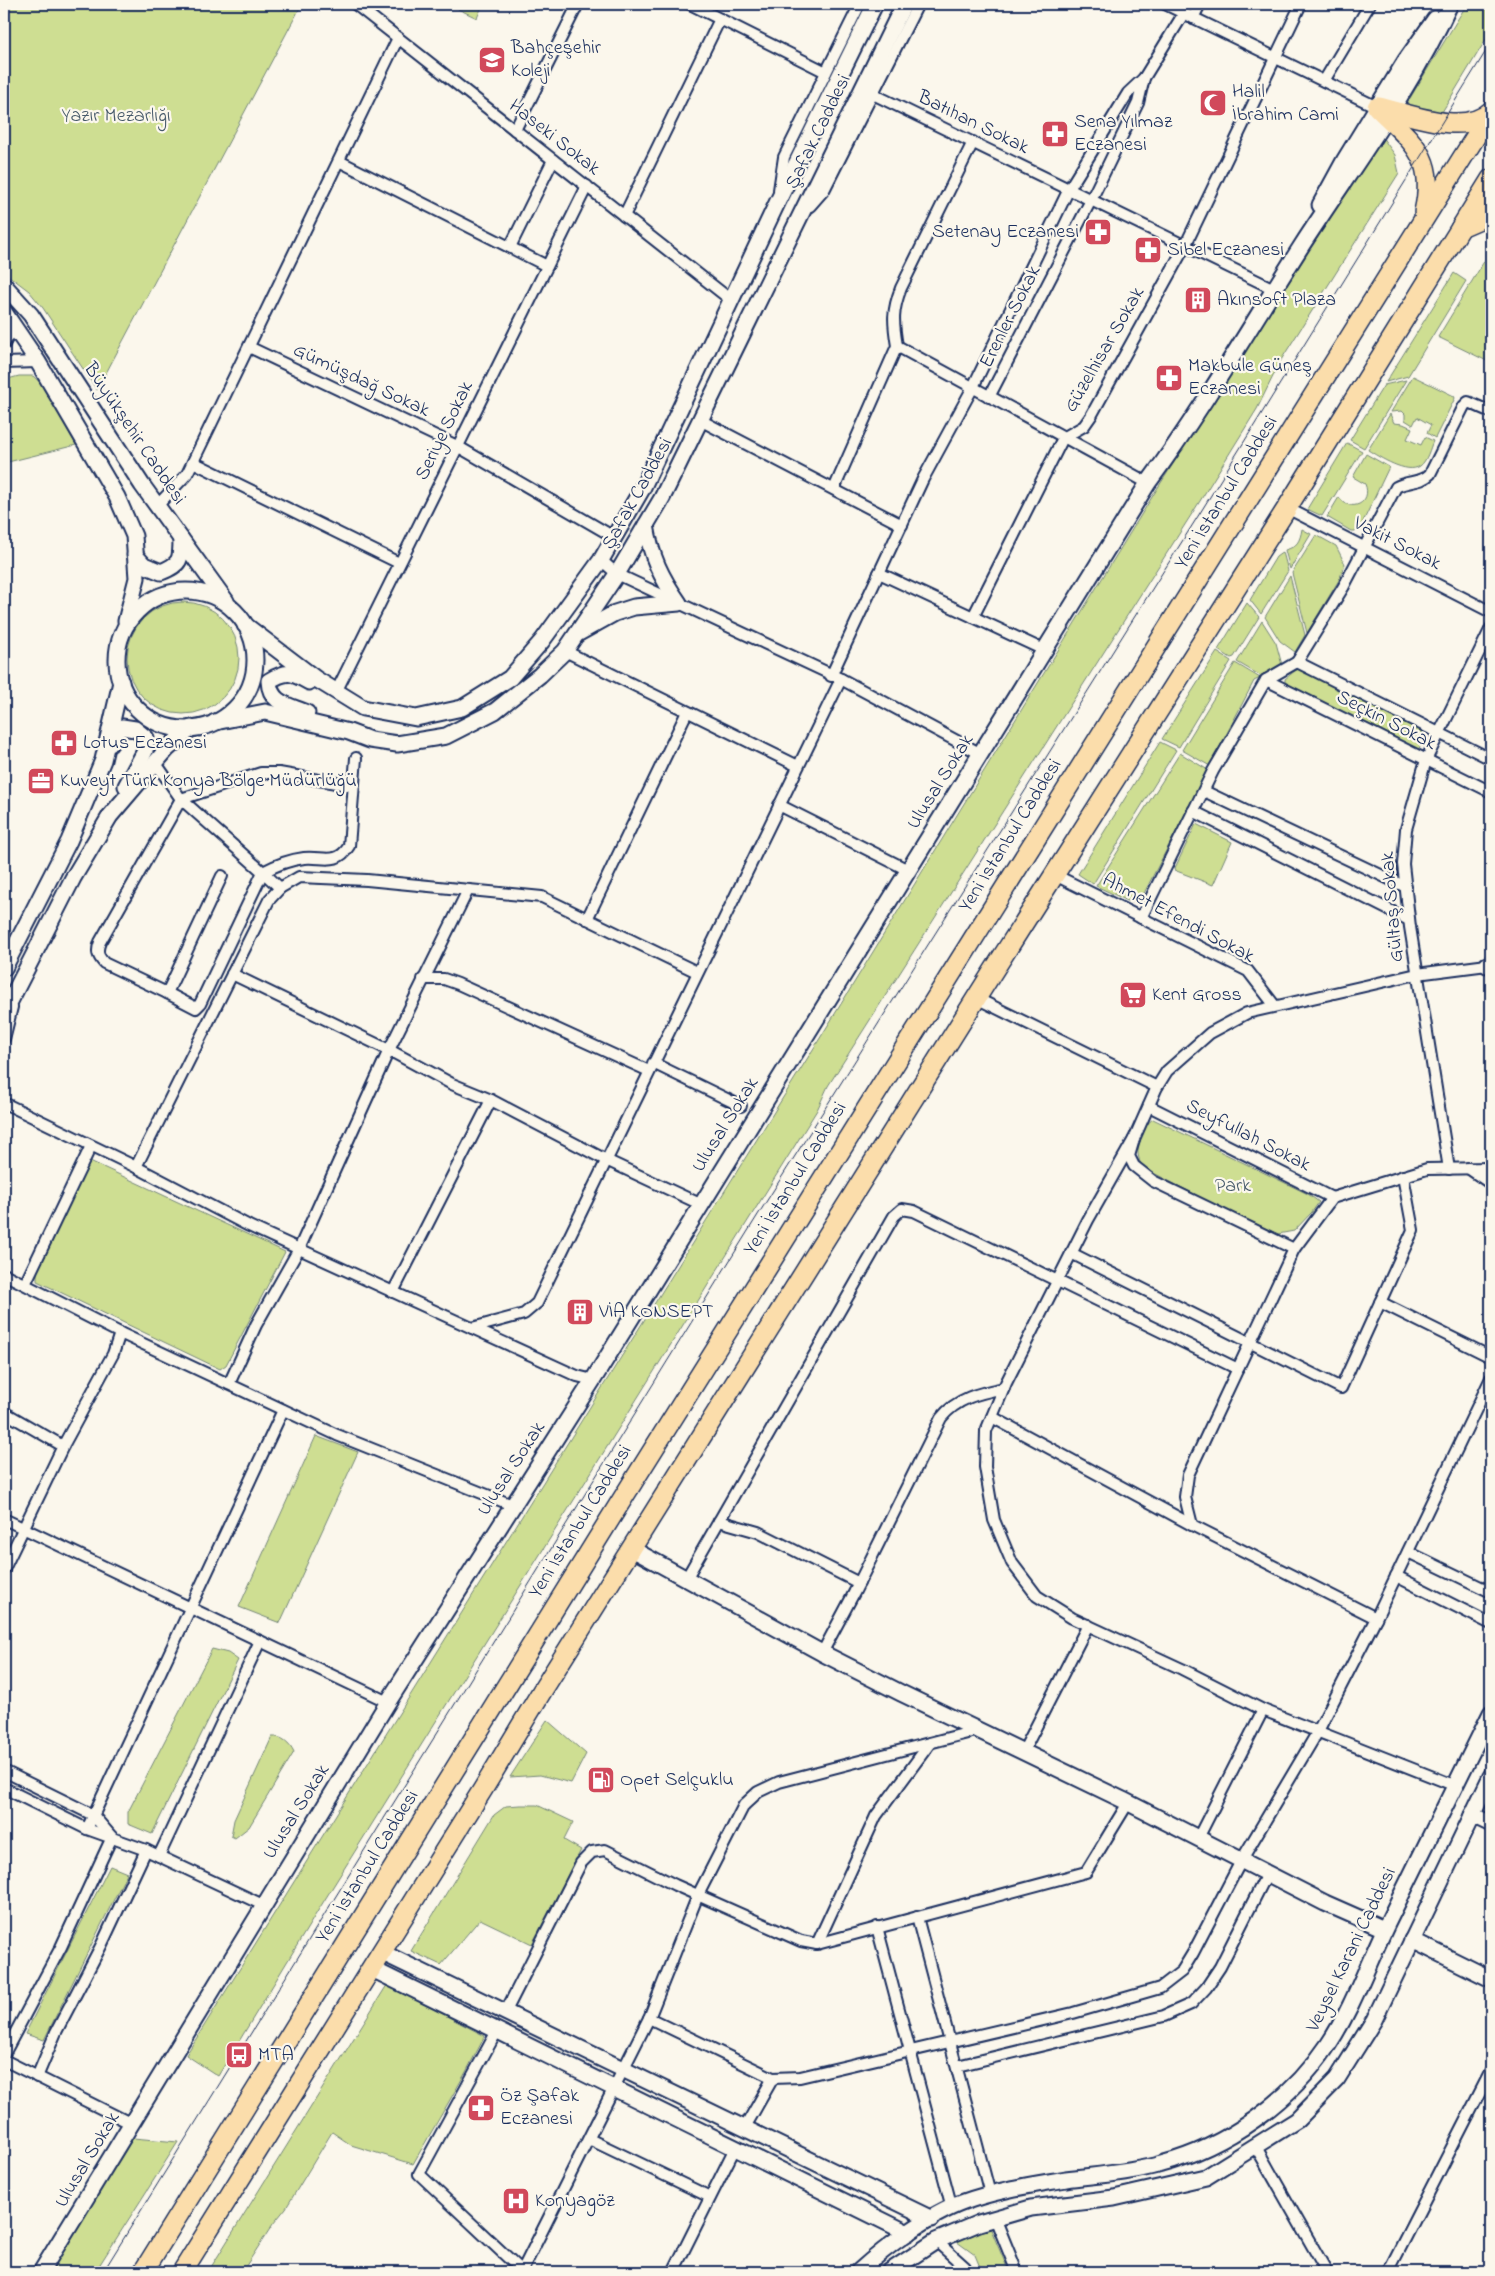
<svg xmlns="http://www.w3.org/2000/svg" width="1495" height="2276" font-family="'Indie Flower',sans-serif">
	<rect width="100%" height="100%" fill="#fbf7ec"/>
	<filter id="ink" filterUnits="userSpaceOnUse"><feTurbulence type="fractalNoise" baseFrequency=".02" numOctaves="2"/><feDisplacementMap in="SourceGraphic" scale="10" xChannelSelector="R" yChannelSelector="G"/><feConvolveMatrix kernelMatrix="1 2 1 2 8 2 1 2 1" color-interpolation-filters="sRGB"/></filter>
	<g filter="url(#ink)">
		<g fill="#cede92" stroke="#748678">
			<path d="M4,4H302L97,390L43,308L29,291L4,272Z"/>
			<path d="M460,4H480L481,9L477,18L458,9Z"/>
			<path d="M1467,4H1491V31L1439,117L1412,113L1407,103Z"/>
			<path d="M1382,137L1395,155L1399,173L1281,360L1257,409L1200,501L828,1086L817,1110L319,1909L218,2076L186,2055L822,1035L1157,489Z"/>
			<path d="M1491,250V363L1438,337Z"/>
			<path d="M1454,273L1466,281L1408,376L1386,382Z"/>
			<path d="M19,376H33L43,385L76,445L4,463V380Z"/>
			<path d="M1413,376L1454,396L1455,398L1435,438L1427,433L1431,425L1417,417L1413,425L1405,420V414L1402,411L1391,412Z"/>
			<path d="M1406,380L1364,448L1350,440L1384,385Z"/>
			<path d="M1390,414L1394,423L1403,424L1412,428L1407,439L1421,445L1425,437L1433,441C1430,448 1427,461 1420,466C1407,475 1379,457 1368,450Z"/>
			<path d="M1347,443L1362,451L1322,516L1307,509Z"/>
			<path d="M1366,454L1389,467L1362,524L1355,531H1351L1327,517L1339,497C1350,514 1373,503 1365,484L1353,477Z"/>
			<path d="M1302,529L1311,534L1290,569L1285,550C1297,547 1300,541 1302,529Z"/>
			<path d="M1316,535L1336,546L1345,564L1339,580L1307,633L1292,573Z"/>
			<path d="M1283,552L1288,571L1261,614L1250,600L1276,557Z"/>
			<path d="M1290,576L1305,635L1295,652L1280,641L1265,617Z"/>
			<circle cx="183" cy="658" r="56"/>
			<path d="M1247,603L1259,617L1234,657L1231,658L1218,650Z"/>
			<path d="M1262,621L1276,643L1282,665L1261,676L1237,662Z"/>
			<path d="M1217,652L1231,661L1179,747L1162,739Z"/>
			<path d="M1235,663L1260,678L1254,681L1210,766L1182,750Z"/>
			<path d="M1302,668L1428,730L1418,751L1285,683V679C1290,675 1296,669 1302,668Z"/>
			<path d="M1160,742L1176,750L1093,884L1078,874Z"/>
			<path d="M1180,753L1208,770L1142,897L1136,902H1130L1096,886Z"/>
			<path d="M1196,824L1232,842L1213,885L1174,870Z"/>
			<path d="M1153,1119L1308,1194L1319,1202L1312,1212L1294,1231L1278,1234L1219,1207L1142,1167C1134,1150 1137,1131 1153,1119Z"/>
			<path d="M90,1161L285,1252L226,1365L220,1369L37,1281V1271Z"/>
			<path d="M316,1436L358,1452L280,1623L239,1607Z"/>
			<path d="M212,1649L228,1653L238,1660L152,1834L128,1824V1812Z"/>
			<path d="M547,1720L586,1754L571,1783L540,1775L510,1777Z"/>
			<path d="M272,1737C282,1736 290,1743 294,1752L249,1827L235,1838L231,1836L234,1820Z"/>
			<path d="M520,1805H537L573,1822L564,1840L581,1850L532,1944L480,1919L441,1965L411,1951L494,1815L506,1806Z"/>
			<path d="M110,1866L127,1873L44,2040L25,2034Z"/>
			<path d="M387,1985L485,2036L466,2072L413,2164L351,2145L332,2132L286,2208L273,2224L242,2272H208Z"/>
			<path d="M133,2138L178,2142L95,2272H50Z"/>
			<path d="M989,2225L1009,2272H982L975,2255L953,2239Z"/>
		</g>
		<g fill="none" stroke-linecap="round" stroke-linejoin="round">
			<g stroke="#1b2f5e" stroke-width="14">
				<g id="street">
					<path d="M355,4L731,300"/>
					<path d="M690,4L826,72"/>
					<path d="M1165,4L1377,107"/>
					<path d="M1193,18L1200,4"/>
					<path d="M1324,81L1370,4"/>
					<path d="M873,94L1274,289"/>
					<path d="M515,130L578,4"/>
					<path d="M339,161L547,266"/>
					<path d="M779,190L784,157L860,4"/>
					<path d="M810,206L824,190L918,4"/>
					<path d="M624,216L720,19"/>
					<path d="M510,247L553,160"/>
					<path d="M4,344L15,325"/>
					<path d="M897,346L1148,483"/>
					<path d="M249,347L457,446L614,537"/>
					<path d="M4,363L38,362"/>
					<path d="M989,397L1091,200L1138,103L1144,78L1184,13"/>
					<path d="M700,420L902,525"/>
					<path d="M193,462L399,563"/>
					<path d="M834,489L897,346C893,322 892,311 901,288L973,142"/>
					<path d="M156,507L187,474L398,38"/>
					<path d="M1287,508L1491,612"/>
					<path d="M601,560L617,574L841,679L981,754"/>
					<path d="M879,573L1046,651"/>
					<path d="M973,617L1063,438L1084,426L1091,416L1185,246L1301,4"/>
					<path d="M565,651L798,766"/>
					<path d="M1297,662L1491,759"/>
					<path d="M831,676L923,479L972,389L1069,189L1128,93L1144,78"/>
					<path d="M1266,680L1491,792"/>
					<path d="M336,692L587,186"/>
					<path d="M155,762L181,799L263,872L200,1004L196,1008L167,993"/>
					<path d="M1204,791L1406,887"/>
					<path d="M779,805L910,871"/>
					<path d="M1193,811L1409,920"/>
					<path d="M1055,875L1248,971L1275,1006"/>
					<path d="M222,876L167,993L104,963C98,956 96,952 100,942L181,799L261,773H279L353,786"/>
					<path d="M280,888L263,872C276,865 288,860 304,858C323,856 337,866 349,846L356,758"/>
					<path d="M1141,918L1213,771L1266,680L1297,662L1344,586L1396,487C1408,480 1420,484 1430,474L1464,406L1468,402L1491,412"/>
					<path d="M587,919L687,712"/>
					<path d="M1487,965L1417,974L1247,1013L1210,1033L1167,1071L1157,1087L1134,1139L1129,1156L1134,1166L1153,1181L1294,1249L1332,1198L1427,1169L1491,1168"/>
					<path d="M232,974L389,1050L452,1084L491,1100L606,1160L700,1204"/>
					<path d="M423,979H444L458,984L649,1071"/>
					<path d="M976,998L1157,1087"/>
					<path d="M4,1039L12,1007"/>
					<path d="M653,1063L741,1106"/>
					<path d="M4,1103L136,1167L249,1226L472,1328L524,1314L537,1303L841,679"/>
					<path d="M1149,1106L1332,1198"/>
					<path d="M1134,1139L1088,1220L1006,1383L986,1431L985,1467L994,1520L1012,1563L1037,1596L1072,1618L1182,1669L1263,1710L1456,1786"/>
					<path d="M136,1167L269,900L280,888L299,877L367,880L542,897L697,972"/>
					<path d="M1468,1168L1491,1184"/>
					<path d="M1449,1169L1410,927L1403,864L1406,829L1426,760L1491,628"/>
					<path d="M1071,1253L1341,1388L1413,1230L1403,1176"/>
					<path d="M4,1274L120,1333"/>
					<path d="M25,1284L91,1146"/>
					<path d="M393,1292L491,1100"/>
					<path d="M1380,1302L1491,1357"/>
					<path d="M472,1328L577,1376L593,1380"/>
					<path d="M229,1384L256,1325L299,1249L389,1050L468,890"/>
					<path d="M4,1412L63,1446"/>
					<path d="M992,1417L1192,1525L1376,1618"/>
					<path d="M4,1519L388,1702"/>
					<path d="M719,1521L758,1532L859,1583"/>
					<path d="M1192,1525L1185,1497L1188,1475L1294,1249"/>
					<path d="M1408,1552L1491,1592"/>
					<path d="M4,1569L63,1446L113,1354L120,1333L337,1435L512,1505"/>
					<path d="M1396,1576L1491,1624"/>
					<path d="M687,1577L894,1216L902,1209L914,1211L1238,1369"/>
					<path d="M822,1653L854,1593L941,1418C957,1398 979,1393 1004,1388"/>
					<path d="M1023,1752L1088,1625"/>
					<path d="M4,1771L93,1815L111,1836"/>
					<path d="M4,1788L87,1829L146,1850L263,1905"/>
					<path d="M87,1829L283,1410"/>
					<path d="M1198,1838L1263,1710"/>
					<path d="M159,1856L260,1641"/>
					<path d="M917,1917L990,2194"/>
					<path d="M877,1927L952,2208"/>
					<path d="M817,1944L876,1816L930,1743"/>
					<path d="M505,2013L581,1863L592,1852L605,1850L675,1885L801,1941L817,1944L1086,1872L1128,1803"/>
					<path d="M649,2018L773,2078L800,2077L1073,2013L1160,1988L1182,1971L1193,1953L1241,1861L1317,1733L1376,1618L1491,1378"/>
					<path d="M497,2031L419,2174L522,2271L649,2018L698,1895L744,1805L758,1792L779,1782L979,1730"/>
					<path d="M4,2054L61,1947L112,1837"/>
					<path d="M4,2060L132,2124"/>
					<path d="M957,2066L1164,2016L1191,2004L1206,1988L1220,1967L1267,1874"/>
					<path d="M37,2077L56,2032L102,1944L146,1850"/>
					<path d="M744,2129L773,2078"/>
					<path d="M589,2139L710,2197"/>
					<path d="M1256,2147L1327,2272"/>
					<path d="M995,2218L1017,2272"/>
					<path d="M936,2241L965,2267L968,2272"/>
					<path d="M673,2272L735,2148"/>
					<path d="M1388,2272L1491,2071"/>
				</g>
			</g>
			<g stroke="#1b2f5e" stroke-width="19">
				<g id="secondary">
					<path d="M1320,205L1344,161L1406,60L1435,19"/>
					<path d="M4,285L31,315L142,485L226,601"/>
					<path d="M4,312L38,362L117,497L134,536L137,578L126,621"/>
					<path d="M135,555L144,565L161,572C181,564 181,560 181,539"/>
					<circle cx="186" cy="660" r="69"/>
					<path d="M245,625L316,679L363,708L416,718L462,708L510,678L542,641L601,560L642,489L777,203L875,4"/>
					<path d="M579,633L615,613L634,607L679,603C661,577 651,557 646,525"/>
					<path d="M307,713C289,705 270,704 269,681C287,670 291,672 309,682"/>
					<path d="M215,722L265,712L349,732L370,740L397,744L446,736L495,711L540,675L565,651L617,574L662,498L904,4"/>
					<path d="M110,744L116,732L122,727L135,729L146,738L145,751L126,786"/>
					<path d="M1487,965L1491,964"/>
					<path d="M4,968L69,841L103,760L121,682"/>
					<path d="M4,1013L73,878L110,816L167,749L191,728"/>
					<path d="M632,1549L822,1653L901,1693L1123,1800L1325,1903L1384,1929"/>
					<path d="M1472,1815L1491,1824"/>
					<path d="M1412,1940L1491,1979"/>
					<path d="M381,1952L932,2219"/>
					<path d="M370,1968L908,2233"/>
					<path d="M41,2272L388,1702L593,1380L1148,483C1204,407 1251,325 1302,245C1353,166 1411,90 1450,4"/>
					<path d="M858,2272C886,2247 928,2215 964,2202C997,2190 1032,2185 1066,2179C1097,2175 1130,2173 1161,2164C1226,2147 1290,2102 1328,2045C1354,2006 1369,1960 1390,1918C1424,1850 1457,1781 1491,1713"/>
					<path d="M889,2272L936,2241L979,2223L1031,2208L1114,2198L1206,2177L1297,2120L1337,2079L1374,2020L1491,1776"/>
				</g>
			</g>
			<g stroke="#1b2f5e" stroke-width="22">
				<g id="highway">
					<path d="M1377,107C1412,142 1437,157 1424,212"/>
					<path d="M1379,107C1410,114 1465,137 1491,111"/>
					<path d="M1461,227L1491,214"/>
					<path d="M143,2272L636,1477L1491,112"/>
					<path d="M182,2272L483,1789L542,1691L992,973L1287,508L1491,179"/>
				</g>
			</g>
			<use href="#street" stroke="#fbf7ec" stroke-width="10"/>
			<use href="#secondary" stroke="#fbf7ec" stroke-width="15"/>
			<use href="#highway" stroke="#fbddab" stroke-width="19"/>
			<path stroke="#1b2f5e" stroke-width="1" d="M103,2272L761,1210L1200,513L1491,43"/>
		</g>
	</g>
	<defs>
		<g id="school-square" transform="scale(1.4375)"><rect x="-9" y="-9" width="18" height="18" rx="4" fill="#d1495b" stroke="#fbf7ec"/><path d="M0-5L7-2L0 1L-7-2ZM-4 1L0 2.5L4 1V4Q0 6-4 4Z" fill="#fff"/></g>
		<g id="mosque-square" transform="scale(1.4375)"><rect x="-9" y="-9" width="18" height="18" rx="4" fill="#d1495b" stroke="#fbf7ec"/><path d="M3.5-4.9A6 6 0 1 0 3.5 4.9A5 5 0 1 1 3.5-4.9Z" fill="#fff"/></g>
		<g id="pharmacy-square" transform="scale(1.4375)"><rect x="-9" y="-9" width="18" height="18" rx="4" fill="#d1495b" stroke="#fbf7ec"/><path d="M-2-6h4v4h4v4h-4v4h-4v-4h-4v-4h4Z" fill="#fff"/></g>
		<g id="building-square" transform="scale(1.4375)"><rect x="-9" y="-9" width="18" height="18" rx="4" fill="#d1495b" stroke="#fbf7ec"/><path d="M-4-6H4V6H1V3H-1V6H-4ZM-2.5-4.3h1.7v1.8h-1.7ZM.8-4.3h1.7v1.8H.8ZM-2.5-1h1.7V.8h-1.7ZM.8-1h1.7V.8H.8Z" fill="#fff"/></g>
		<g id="office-square" transform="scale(1.4375)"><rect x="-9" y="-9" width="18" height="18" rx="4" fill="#d1495b" stroke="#fbf7ec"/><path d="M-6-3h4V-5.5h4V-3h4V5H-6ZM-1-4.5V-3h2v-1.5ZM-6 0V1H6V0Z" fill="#fff"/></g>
		<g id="supermarket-square" transform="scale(1.4375)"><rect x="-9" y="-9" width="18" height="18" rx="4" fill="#d1495b" stroke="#fbf7ec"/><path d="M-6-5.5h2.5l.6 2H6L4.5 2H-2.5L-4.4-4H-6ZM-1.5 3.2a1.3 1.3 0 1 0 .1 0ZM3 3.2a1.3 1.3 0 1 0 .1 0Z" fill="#fff"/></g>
		<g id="fuel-square" transform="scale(1.4375)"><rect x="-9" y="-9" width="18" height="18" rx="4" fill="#d1495b" stroke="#fbf7ec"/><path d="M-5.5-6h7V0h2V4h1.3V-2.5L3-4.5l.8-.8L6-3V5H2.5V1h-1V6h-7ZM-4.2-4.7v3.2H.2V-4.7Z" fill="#fff"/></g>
		<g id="bus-square" transform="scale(1.4375)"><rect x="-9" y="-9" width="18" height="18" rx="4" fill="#d1495b" stroke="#fbf7ec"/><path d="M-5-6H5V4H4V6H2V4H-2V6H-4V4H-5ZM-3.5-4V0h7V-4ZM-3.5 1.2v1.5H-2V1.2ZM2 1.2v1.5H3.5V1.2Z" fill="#fff"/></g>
		<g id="hospital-square" transform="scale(1.4375)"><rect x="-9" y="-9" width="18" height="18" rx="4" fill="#d1495b" stroke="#fbf7ec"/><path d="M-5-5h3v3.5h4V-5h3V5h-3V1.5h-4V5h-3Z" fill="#fff"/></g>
	</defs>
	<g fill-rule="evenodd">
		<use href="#school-square" x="492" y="60"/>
		<use href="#mosque-square" x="1213" y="103"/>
		<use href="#pharmacy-square" x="1055" y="134"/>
		<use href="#pharmacy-square" x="1098" y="232"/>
		<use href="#pharmacy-square" x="1148" y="250"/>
		<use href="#building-square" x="1198" y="300"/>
		<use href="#pharmacy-square" x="1169" y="378"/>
		<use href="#pharmacy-square" x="64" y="743"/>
		<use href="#office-square" x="41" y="781"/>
		<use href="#supermarket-square" x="1133" y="995"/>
		<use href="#building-square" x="580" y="1312"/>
		<use href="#fuel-square" x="601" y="1780"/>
		<use href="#bus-square" x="239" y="2055"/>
		<use href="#pharmacy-square" x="481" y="2108"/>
		<use href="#hospital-square" x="516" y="2201"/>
	</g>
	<g text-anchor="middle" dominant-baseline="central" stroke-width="4.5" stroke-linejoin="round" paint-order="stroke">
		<g font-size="20" fill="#1b2f5e" stroke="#fbf7ec" text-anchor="start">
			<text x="511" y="48">Bahçeşehir<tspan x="511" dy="23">Koleji</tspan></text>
			<text x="1232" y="92">Halil<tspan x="1232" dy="23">İbrahim Cami</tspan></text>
			<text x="1074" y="122">Sena Yılmaz<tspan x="1074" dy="23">Eczanesi</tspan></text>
			<text x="1079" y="232" text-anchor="end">Setenay Eczanesi</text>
			<text x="1167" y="250">Sibel Eczanesi</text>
			<text x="1217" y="300">Akınsoft Plaza</text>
			<text x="1188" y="366">Makbule Güneş<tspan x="1188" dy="23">Eczanesi</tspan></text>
			<text x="83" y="743">Lotus Eczanesi</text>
			<text x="60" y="781">Kuveyt Türk Konya Bölge Müdürlüğü</text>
			<text x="1152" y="995">Kent Gross</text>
			<text x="599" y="1312">VİA KONSEPT</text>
			<text x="620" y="1780">Opet Selçuklu</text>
			<text x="258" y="2055">MTA</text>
			<text x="500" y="2096">Öz Şafak<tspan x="500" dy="23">Eczanesi</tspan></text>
			<text x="535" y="2201">Konyagöz</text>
		</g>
		<g font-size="20" fill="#485b6b" stroke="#fbf7ec">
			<text x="116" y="116">Yazır Mezarlığı</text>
			<text x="1233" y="1186">Park</text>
		</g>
		<g font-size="20" fill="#1b2f5e" stroke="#fbf7ec">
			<text transform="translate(973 123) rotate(26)">Batıhan Sokak</text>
			<text transform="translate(819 132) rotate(-64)">Şafak Caddesi</text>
			<text transform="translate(554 138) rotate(38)">Haseki Sokak</text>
			<text transform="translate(1011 317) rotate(-63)">Erenler Sokak</text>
			<text transform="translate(1105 350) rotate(-60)">Güzelhisar Sokak</text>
			<text transform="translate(361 381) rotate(25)">Gümüşdağ Sokak</text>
			<text transform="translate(445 431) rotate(-64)">Seriye Sokak</text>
			<text transform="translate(134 434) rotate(56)">Büyükşehir Caddesi</text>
			<text transform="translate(1227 493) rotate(-58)">Yeni İstanbul Caddesi</text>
			<text transform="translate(638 494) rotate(-61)">Şafak Caddesi</text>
			<text transform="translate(1397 544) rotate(27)">Vakit Sokak</text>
			<text transform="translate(1386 721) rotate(27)">Seçkin Sokak</text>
			<text transform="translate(941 782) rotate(-58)">Ulusal Sokak</text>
			<text transform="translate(1011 836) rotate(-58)">Yeni İstanbul Caddesi</text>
			<text transform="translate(1393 907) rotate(-95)">Gültaş Sokak</text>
			<text transform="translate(1178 919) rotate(28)">Ahmet Efendi Sokak</text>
			<text transform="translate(726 1125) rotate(-58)">Ulusal Sokak</text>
			<text transform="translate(1248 1136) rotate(27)">Seyfullah Sokak</text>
			<text transform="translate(796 1179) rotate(-58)">Yeni İstanbul Caddesi</text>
			<text transform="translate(512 1469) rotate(-57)">Ulusal Sokak</text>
			<text transform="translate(581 1522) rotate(-58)">Yeni İstanbul Caddesi</text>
			<text transform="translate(297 1812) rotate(-58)">Ulusal Sokak</text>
			<text transform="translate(368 1867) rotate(-58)">Yeni İstanbul Caddesi</text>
			<text transform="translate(1352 1950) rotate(-64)">Veysel Karani Caddesi</text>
			<text transform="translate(88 2160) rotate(-59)">Ulusal Sokak</text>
		</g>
	</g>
	<rect width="1495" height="2276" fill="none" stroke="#fbf7ec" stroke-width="20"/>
	<rect x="10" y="10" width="1475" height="2256" fill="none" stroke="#1b2f5e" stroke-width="2" filter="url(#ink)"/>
</svg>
